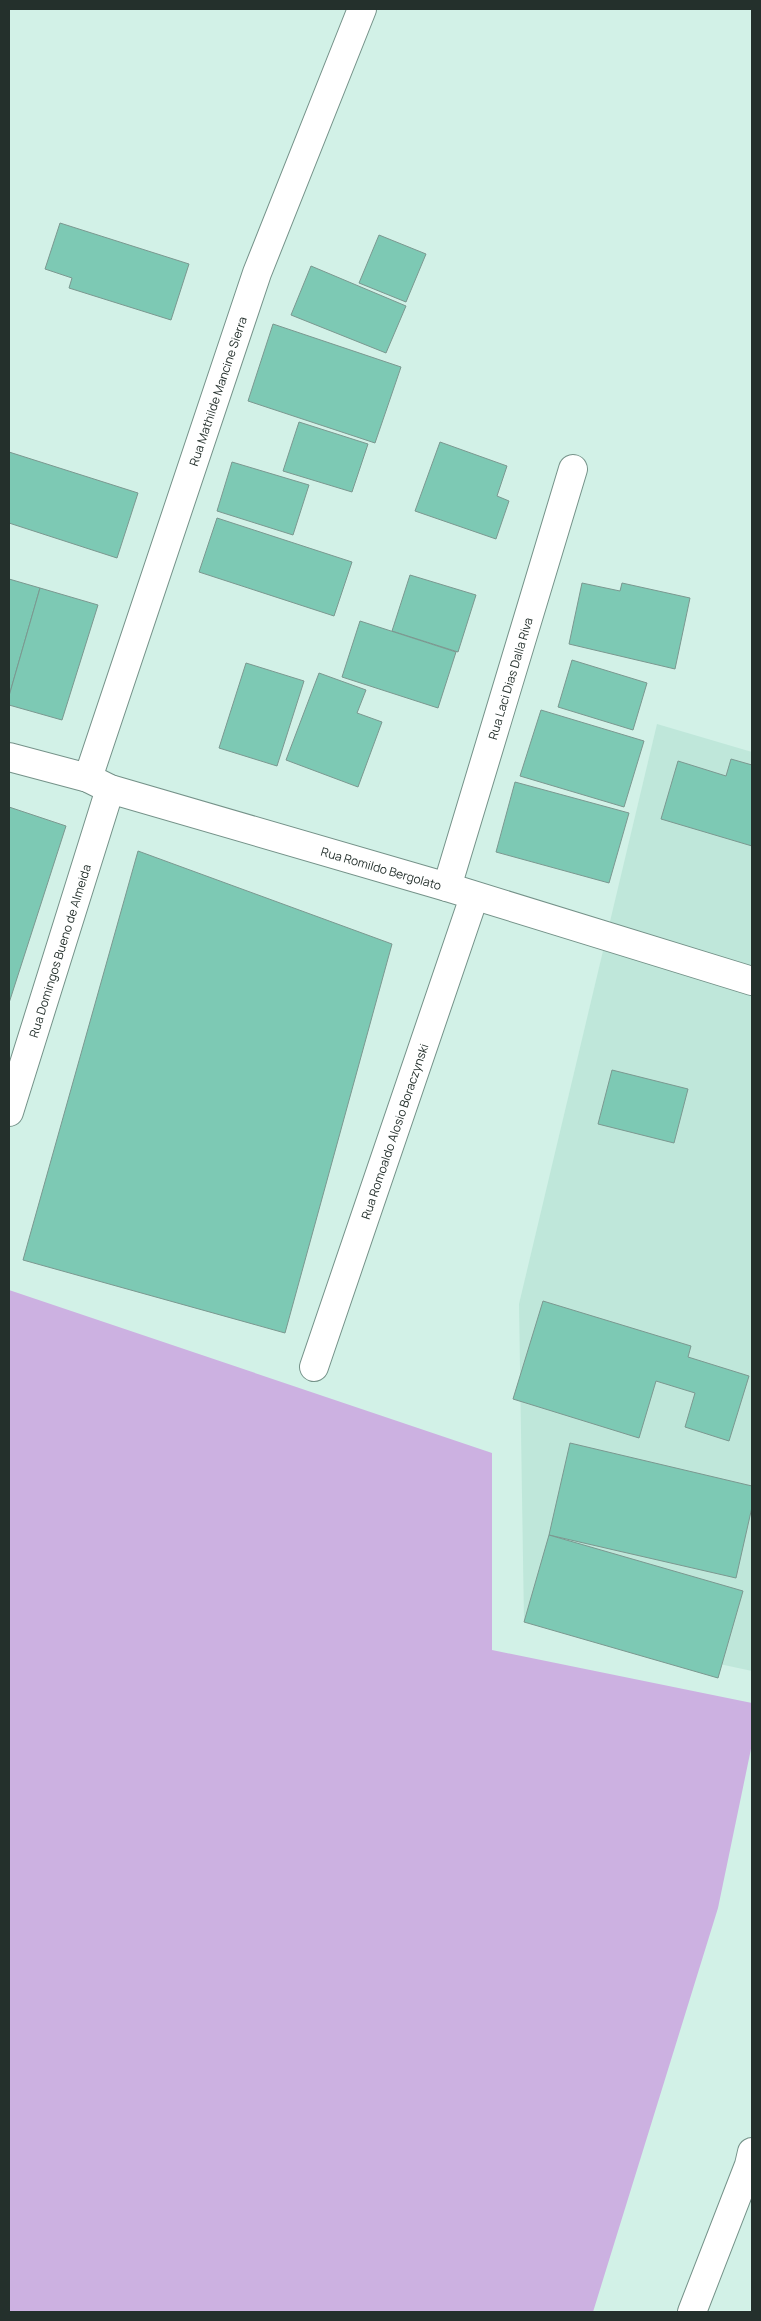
<svg xmlns="http://www.w3.org/2000/svg" width="761" height="2321" font-family="Manrope,sans-serif">
	<rect width="100%" height="100%" fill="#d2f1e7"/>
	<path fill="#bfe7da" d="M657,724L752,752V1671L524,1622L519,1304Z"/>
	<path fill="#ccb1e1" d="M9,1290L492,1453V1650L752,1703V1744L718,1908L593,2312H9Z"/>
	<g fill="#7dc9b4" stroke="#7b9890">
		<path d="M60,223L189,264L171,320L69,288L72,278L45,269Z"/>
		<path d="M379,235L426,254L406,302L359,283Z"/>
		<path d="M311,266L406,306L386,353L291,315Z"/>
		<path d="M273,324L401,367L375,443L248,401Z"/>
		<path d="M299,422L368,444L352,492L283,471Z"/>
		<path d="M440,442L507,466L497,496L509,501L496,539L415,511Z"/>
		<path d="M9,452L138,493L117,558L9,523Z"/>
		<path d="M232,462L309,485L293,535L217,511Z"/>
		<path d="M217,518L352,562L334,616L199,572Z"/>
		<path d="M410,575L476,595L458,652L392,631Z"/>
		<path d="M9,579L40,588L9,696Z"/>
		<path d="M582,583L620,591L622,583L690,598L675,669L569,644Z"/>
		<path d="M40,588L98,605L62,720L9,705V696Z"/>
		<path d="M360,621L456,652L438,708L342,677Z"/>
		<path d="M572,660L647,683L633,730L558,707Z"/>
		<path d="M246,663L304,681L277,766L219,748Z"/>
		<path d="M319,673L366,690L357,713L382,722L358,787L286,760Z"/>
		<path d="M541,710L644,741L624,807L520,776Z"/>
		<path d="M731,759L752,765V846L661,819L678,761L726,776Z"/>
		<path d="M515,782L629,813L609,883L496,852Z"/>
		<path d="M9,807L66,826L9,1003Z"/>
		<path d="M138,851L392,944L285,1333L23,1260Z"/>
		<path d="M612,1070L688,1089L674,1143L598,1124Z"/>
		<path d="M543,1301L691,1346L688,1357L749,1376L729,1441L685,1427L695,1393L656,1381L639,1438L513,1399Z"/>
		<path d="M570,1443L752,1486V1507L736,1578L549,1535Z"/>
		<path d="M549,1535L743,1591L718,1678L524,1622Z"/>
	</g>
	<g fill="none" stroke-linecap="round" stroke-linejoin="round">
		<g stroke="#759289" stroke-width="30">
			<g id="minor">
				<path id="s1" d="M9,757L88,778L110,789L447,887L752,981"/>
				<path id="s2" d="M88,778L257,273L362,9"/>
				<path id="s3" d="M447,887L573,469"/>
				<path id="s4" d="M9,1112L110,789"/>
				<path id="s5" d="M314,1367L474,897"/>
				<path d="M692,2312L749,2165L752,2152"/>
			</g>
		</g>
		<use href="#minor" stroke="#fff" stroke-width="28"/>
	</g>
	<g text-anchor="middle" dominant-baseline="central" stroke-width="4.5" stroke-linejoin="round" paint-order="stroke">
		<g font-size="12" fill="#24302c" stroke="#fff">
			<text stroke="none"><textPath href="#s2" startOffset="408">Rua Mathilde Mancine Sierra</textPath></text>
			<text stroke="none"><textPath href="#s3" startOffset="218">Rua Laci Dias Dalla Riva</textPath></text>
			<text stroke="none"><textPath href="#s1" startOffset="389">Rua Romildo Bergolato</textPath></text>
			<text stroke="none"><textPath href="#s4" startOffset="169">Rua Domingos Bueno de Almeida</textPath></text>
			<text stroke="none"><textPath href="#s5" startOffset="249">Rua Romoaldo Alosio Boraczynski</textPath></text>
		</g>
	</g>
	<rect width="761" height="2321" fill="none" stroke="#24302c" stroke-width="20"/>
</svg>
